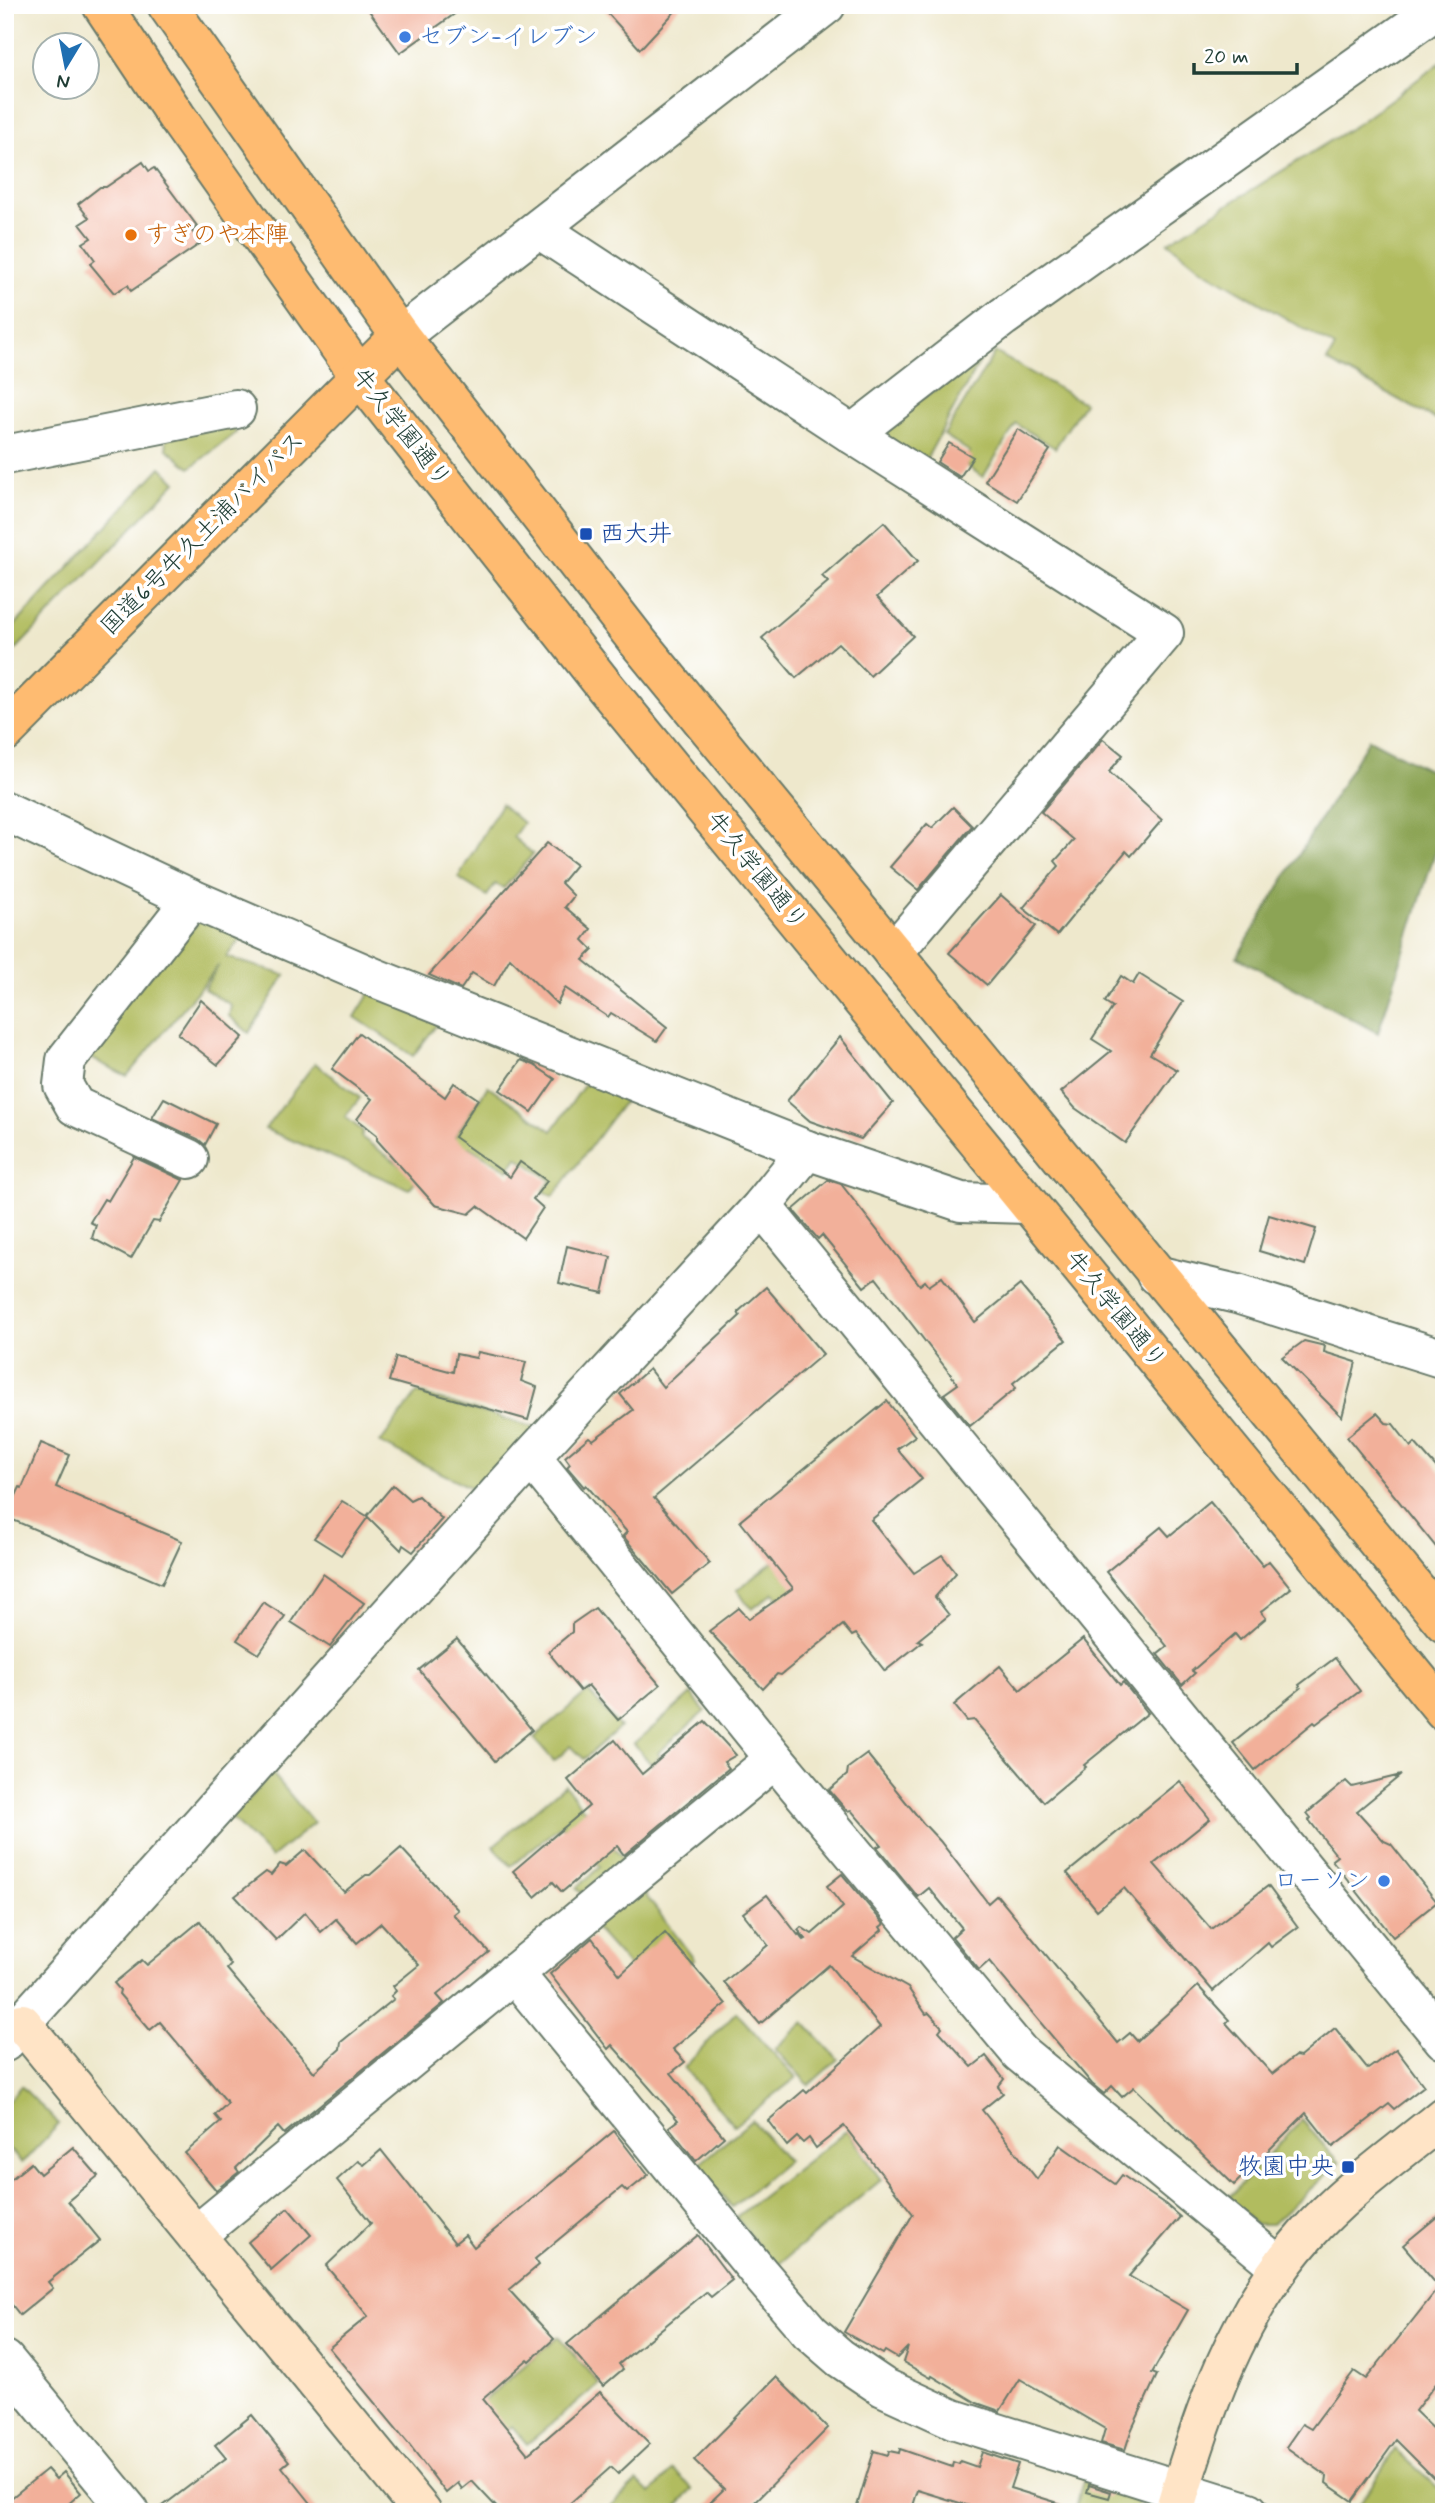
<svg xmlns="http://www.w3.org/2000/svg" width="1449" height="2517" font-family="Mynerve,'Klee One',sans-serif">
	<rect width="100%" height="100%" fill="#fff"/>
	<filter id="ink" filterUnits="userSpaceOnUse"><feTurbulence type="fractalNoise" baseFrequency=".0143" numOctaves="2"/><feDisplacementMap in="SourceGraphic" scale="14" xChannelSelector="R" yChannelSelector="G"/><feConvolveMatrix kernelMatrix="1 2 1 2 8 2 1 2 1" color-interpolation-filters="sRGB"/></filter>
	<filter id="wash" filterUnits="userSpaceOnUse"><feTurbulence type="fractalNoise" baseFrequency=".00686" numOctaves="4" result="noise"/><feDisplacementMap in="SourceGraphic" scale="28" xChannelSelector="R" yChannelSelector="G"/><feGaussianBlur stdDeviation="1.57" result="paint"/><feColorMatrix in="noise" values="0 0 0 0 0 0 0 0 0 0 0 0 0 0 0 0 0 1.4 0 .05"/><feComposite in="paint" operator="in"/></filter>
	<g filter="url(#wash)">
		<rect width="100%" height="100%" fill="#eee8cc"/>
		<g fill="#b1bc5e" stroke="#687c49" stroke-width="2">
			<path d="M1444,60V424L1327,361L1335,347L1200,268L1168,242L1359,123Z"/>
			<path d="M995,352L1084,403L1055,448L1016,424L983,477L963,463L970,452L944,435Z"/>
			<path d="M981,359L923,465L887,441L883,425Z"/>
			<path d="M233,425L236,433L190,468L167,449L166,438Z"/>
			<path d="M161,467L176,482L5,661V636Z"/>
			<path d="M501,804L523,823L513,837L533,854L504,888L495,884L487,896L458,878Z"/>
			<path d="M204,916L244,935L226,957L285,975L249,1033L229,1016L231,1005L204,989L219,965L127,1076L80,1053Z"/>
			<path d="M373,988L438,1023L413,1056L355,1017Z"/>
			<path d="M315,1063L360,1098L345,1117L363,1131L361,1137L418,1178L409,1189L265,1129Z"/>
			<path d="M587,1081L625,1100L553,1197L544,1191L551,1180L517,1157L508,1170L469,1147L446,1179L431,1173L488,1086L552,1131Z"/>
			<path d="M417,1393L536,1428L478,1491L380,1443Z"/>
			<path d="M848,1504L871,1532L781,1600L774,1593L752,1609L737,1590Z"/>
			<path d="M588,1691L620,1727L584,1759L571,1746L554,1761L534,1738Z"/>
			<path d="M691,1694L705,1711L658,1753L660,1757L651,1764L634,1744Z"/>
			<path d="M272,1773L314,1823L271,1858L231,1818Z"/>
			<path d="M565,1785L623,1859L581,1893L576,1888L600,1867L561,1825L511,1866L493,1846Z"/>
			<path d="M641,1889L694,1959L652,1992L593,1926Z"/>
			<path d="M736,2012L796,2078L734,2126L684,2068Z"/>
			<path d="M804,2022L838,2059L809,2085L775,2049Z"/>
			<path d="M21,2086L59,2124L22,2163L5,2145V2104Z"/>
			<path d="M752,2120L787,2161L732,2207L697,2166Z"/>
			<path d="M1302,2120L1339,2163L1272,2224H1255L1228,2198Z"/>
			<path d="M847,2130L881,2180L775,2267L736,2217Z"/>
			<path d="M558,2337L599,2384L527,2444L512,2426L487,2447L463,2418Z"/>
			<path d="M1395,2449L1444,2493V2512H1355Z"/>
			<path d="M673,2470L693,2489L672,2512H605L637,2481L651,2493Z"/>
			<path d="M1083,2481L1135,2499L1142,2512H1075Z"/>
		</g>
		<path fill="#8ca455" stroke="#567044" stroke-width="2" d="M1369,739L1444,778V824L1378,1033L1237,957Z"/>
		<g id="blocks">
			<g fill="#f2b09a">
				<path d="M365,5H467L400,53Z"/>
				<path d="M600,5H681L640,49Z"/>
				<path d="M143,162L149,171L154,168L197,226L192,231L201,243L131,291L128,285L114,293L90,264L95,260L83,243L91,238L80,224L89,218L78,204L100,187H106Z"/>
				<path d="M1018,429L1050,450L1017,501L985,481Z"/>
				<path d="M949,443L973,457L960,477L937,462Z"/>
				<path d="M884,522L918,561L877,597L913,636L870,676L838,643L796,678L762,638L828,582L822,576Z"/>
				<path d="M1103,739L1123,755L1109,772L1162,820L1131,856L1126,851L1057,935L1023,908L1059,866L1055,861L1074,840L1041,812Z"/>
				<path d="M953,807L972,826L918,890L890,867L927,824L932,828Z"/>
				<path d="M547,843L576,865L561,883L574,896L565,907L591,929L583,940L593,950L583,960L667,1027L657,1041L611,1013L608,1017L565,988L557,1004L510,958L494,986L472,973L461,989L429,975Z"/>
				<path d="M1001,895L1036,926L987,985L949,953Z"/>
				<path d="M1139,974L1183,1002L1150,1054L1177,1070L1125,1143L1075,1108L1061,1092L1111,1051L1092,1039L1113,1007L1105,1002L1121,976L1133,984Z"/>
				<path d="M201,1000L243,1037L218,1065L178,1034Z"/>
				<path d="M359,1033L445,1097L454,1083L478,1099L454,1137L510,1177L520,1162L547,1181L533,1199L543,1208L523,1238L478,1206L469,1214L435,1205L377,1140V1135L357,1119L372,1099L332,1069Z"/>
				<path d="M840,1037L893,1103L861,1139L810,1121L787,1101Z"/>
				<path d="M521,1060L534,1065L555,1079L532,1112L500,1090Z"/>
				<path d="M164,1098L216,1124L205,1145L198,1139L152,1118Z"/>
				<path d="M134,1157L183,1180L159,1222L153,1221L131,1259L92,1238L96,1225L90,1222L104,1199L108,1201Z"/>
				<path d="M828,1180L841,1184L920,1285L925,1281L929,1286L942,1277L975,1322L1020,1285L1066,1340L1013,1383L1016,1388L970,1426L944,1394L958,1384L876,1278L864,1287L822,1235L818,1239L793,1210Z"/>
				<path d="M1269,1215L1316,1229L1305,1265L1259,1251Z"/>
				<path d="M567,1246L611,1257L603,1293L559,1283Z"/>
				<path d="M766,1287L823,1354L654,1498L710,1563L672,1594L623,1536L627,1532L586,1485L584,1487L567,1467L570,1464L565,1457L589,1437L593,1440L633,1410L620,1394L649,1369L663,1387L740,1316L738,1312Z"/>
				<path d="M1304,1341L1325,1346L1324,1352L1356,1362L1342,1417L1282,1357Z"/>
				<path d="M478,1352L526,1362L521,1381L537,1387L528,1420L389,1381L396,1357L453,1372L456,1354L476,1358Z"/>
				<path d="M887,1401L915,1436L897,1449L922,1479L871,1520L914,1573L942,1555L956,1573L935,1597L949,1615L918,1640L922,1642L885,1671L856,1634L852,1636L843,1625L781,1675L777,1674L763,1689L709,1631L739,1608L749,1619L793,1588L740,1521Z"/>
				<path d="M1377,1413L1386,1423L1393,1424L1411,1447L1415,1443L1444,1476V1557L1347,1437Z"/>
				<path d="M41,1443L70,1455L56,1487L182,1541L162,1584L6,1517L20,1487L22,1488Z"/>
				<path d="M393,1485L410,1500L418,1496L442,1519L413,1552L403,1545L401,1550L368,1517L341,1555L314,1538L342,1501L367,1516Z"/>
				<path d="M1210,1502L1263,1566L1269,1561L1291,1588L1261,1612L1266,1618L1240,1640L1235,1634L1192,1671L1195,1673L1182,1685L1157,1654L1167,1646L1106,1572L1161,1527L1169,1536Z"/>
				<path d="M323,1574L364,1603L330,1647L291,1622Z"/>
				<path d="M263,1602L285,1616L259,1654L237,1640Z"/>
				<path d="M595,1608L660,1685L618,1720L588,1685L580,1691L548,1652L572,1632V1624Z"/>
				<path d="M457,1639L532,1730L495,1761L419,1670Z"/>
				<path d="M1083,1639L1120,1685L1123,1682L1148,1713L1084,1765L1086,1767L1044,1802L974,1720L967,1721L954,1705L1000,1666L1020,1690Z"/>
				<path d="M1335,1658L1360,1691L1316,1724L1314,1722L1255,1770L1233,1743L1301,1688L1299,1685Z"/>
				<path d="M705,1721L736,1755L724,1762L729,1768L624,1855L617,1846L562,1892L553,1882L535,1897L513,1871L589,1806L568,1780L615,1740L642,1774Z"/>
				<path d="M867,1754L923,1823L940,1841L988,1903L997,1895L1118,2043L1130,2033L1137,2041L1198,1986L1229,2020L1226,2023L1272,2074L1295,2056L1300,2057L1335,2028L1368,2069L1396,2049L1424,2086L1394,2109L1389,2104L1333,2147L1306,2113L1234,2185L1134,2087L1122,2097L1112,2086L1104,2094L1092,2084L989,1961L979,1970L952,1937L962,1928L929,1888L918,1897L877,1847L881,1845L851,1810L847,1811L829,1790L847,1775L848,1768Z"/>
				<path d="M1401,1775L1357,1811L1384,1841L1391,1844L1437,1902L1393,1937L1332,1860L1337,1856L1309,1820L1311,1818L1307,1813L1346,1781L1352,1787Z"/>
				<path d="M1180,1781L1210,1819L1154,1864L1211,1929L1268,1886L1298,1927L1271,1947L1268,1943L1213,1991L1124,1888L1097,1910L1067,1873Z"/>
				<path d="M401,1848L458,1910L453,1914L489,1952L437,1995L444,2003L284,2134L278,2127L236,2168L239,2172L216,2190L185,2153L221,2122L215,2115L228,2103L160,2022L150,2030L119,1994L120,1990L114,1983L142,1960L147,1965L200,1921L231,1965L227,1969L314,2072L340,2049L341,2042L394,1999L391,1996L396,1991L393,1986L419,1965L381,1923L357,1943L336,1919L321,1932L305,1912L276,1940L235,1896L266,1872L271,1875L280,1864L286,1866L305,1850L344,1892L366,1875H370Z"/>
				<path d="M842,1874L884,1924L880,1927L882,1930L852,1956L908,1988L926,2014L929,2013L942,2027L939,2031L972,2067L986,2056L1004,2079L998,2087L1003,2093L982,2110L1037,2179L1060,2145L1115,2184L1122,2175L1165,2204L1180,2217L1129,2276L1188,2310L1152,2373L1157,2375L1131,2431L1125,2450L1101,2443L1105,2429L1020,2379L1000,2411L977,2403L932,2376L931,2378L903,2362L908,2347L897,2358L885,2351L883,2354L844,2332L913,2214L844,2126L816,2148L809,2138L803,2143L797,2137L787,2146L768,2121L804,2090L807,2093L880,2027L829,1965L760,2024L724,1982L768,1945L743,1913L767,1895L798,1935L799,1934L804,1940L806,1939L798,1930L801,1927L812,1934L843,1907L827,1886Z"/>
				<path d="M665,1933L726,2004L673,2049L685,2062L671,2073L724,2137L696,2161L669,2127L678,2120L612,2045L608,2049L550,1974L592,1938L620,1975Z"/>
				<path d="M614,2131L648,2175L627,2192L622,2187L535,2259L539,2265L509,2290L554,2339L530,2361L528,2359L483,2399L528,2454L600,2392L650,2444L618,2474L611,2467L560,2512H501L472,2481L462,2489L458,2483L446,2493L409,2444L329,2348L368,2316L326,2266L371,2223L337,2180L358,2161L364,2165L381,2150L455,2243L465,2235L474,2247Z"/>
				<path d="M73,2147L98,2176L68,2201L100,2240L48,2282L53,2288L20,2315L5,2296V2184L31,2163L40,2174Z"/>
				<path d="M288,2208L311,2235L271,2270L248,2242Z"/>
				<path d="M1444,2211V2373L1415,2411L1444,2439V2488L1396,2440L1352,2501L1326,2483L1327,2476L1286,2447L1302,2424L1311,2429L1354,2371L1366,2379L1439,2287L1403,2245Z"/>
				<path d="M698,2235L732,2280L711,2297L706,2292L619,2364L623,2369L603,2386L567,2344Z"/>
				<path d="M776,2377L828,2428L745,2512H700L724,2489L694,2460Z"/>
				<path d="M252,2415L289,2461L282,2467L318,2512H155L226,2458L215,2445Z"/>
				<path d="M900,2449L952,2467L953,2462L959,2464L960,2461L977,2467L982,2452L1018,2464L1010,2488L1065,2505L1064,2512H989L918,2490L911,2512H875L857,2506L874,2451L888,2455L889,2451L899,2453Z"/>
				<path d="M47,2469L56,2479L64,2472L81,2493L59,2512H5V2503Z"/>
				<path d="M1089,2485L1111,2492L1109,2498L1087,2492Z"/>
			</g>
		</g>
	</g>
	<g filter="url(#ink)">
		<use href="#blocks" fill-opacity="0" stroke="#677969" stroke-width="2"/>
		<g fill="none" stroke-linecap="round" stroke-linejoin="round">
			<g stroke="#677969" stroke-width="42">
				<g id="street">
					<path d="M539,229L852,434L1164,633L893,953"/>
					<path d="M400,336L826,5"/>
					<path d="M852,434L1003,317L1443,5"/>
					<path d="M5,455L236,409"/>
					<path d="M5,811L192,899L375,978L807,1150L961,1202L1028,1204"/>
					<path d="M189,1159L75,1106L63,1085L66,1060L192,899"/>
					<path d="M762,1206L1444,2040"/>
					<path d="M1156,1275L1237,1294L1444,1359"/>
					<path d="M531,1457L775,1759L1020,2053L1280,2267"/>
					<path d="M514,1973L761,2275L810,2332L840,2358L883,2387L953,2419L1249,2512"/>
					<path d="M5,2042L531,1457L762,1206L807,1150"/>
					<path d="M196,2235L775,1759"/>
					<path d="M5,2360L130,2512"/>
				</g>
			</g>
			<g stroke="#677969" stroke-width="42">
				<g id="secondary">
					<path d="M22,2023L422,2512"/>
					<path d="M1174,2512C1203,2412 1236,2314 1306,2235C1346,2190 1398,2154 1444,2116"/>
				</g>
			</g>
			<g stroke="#677969" stroke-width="42">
				<g id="highway">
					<path d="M102,5L176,116L359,375L606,688L1444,1711"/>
					<path d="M167,5L400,336L638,642L1444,1623"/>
					<path d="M5,732L400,336"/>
				</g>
			</g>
			<use href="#street" stroke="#fff" stroke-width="38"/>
			<use href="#secondary" stroke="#ffe4c6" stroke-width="38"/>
			<use href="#highway" stroke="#febb71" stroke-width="38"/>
		</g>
	</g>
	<g fill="#3f7fe0" stroke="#fff" stroke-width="2.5">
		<circle cx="405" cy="37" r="7"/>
		<circle cx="1384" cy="1881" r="7"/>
	</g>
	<circle fill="#e8710a" stroke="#fff" stroke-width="2.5" cx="131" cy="235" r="7"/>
	<g fill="#1a4fb4" stroke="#fff" stroke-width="2.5">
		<rect x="579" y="527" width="14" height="14" rx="3.5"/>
		<rect x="1341" y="2160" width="14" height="14" rx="3.5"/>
	</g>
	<g text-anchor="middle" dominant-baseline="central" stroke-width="7" stroke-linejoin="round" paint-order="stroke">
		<g font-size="24" fill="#366cbe" stroke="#fff" text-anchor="start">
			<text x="419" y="37">セブン-イレブン</text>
			<text x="1370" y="1881" text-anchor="end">ローソン</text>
		</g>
		<g font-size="24" fill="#c56008" stroke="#fff" text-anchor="start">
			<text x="145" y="235">すぎのや本陣</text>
		</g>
		<g font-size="24" fill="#1f3d34" stroke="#fff">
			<text transform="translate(401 428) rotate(52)">牛久学園通り</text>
			<text transform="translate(203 534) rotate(-45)">国道6号牛久土浦バイパス</text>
			<text transform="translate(756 871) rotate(51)">牛久学園通り</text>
			<text transform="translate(1115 1310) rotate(51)">牛久学園通り</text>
		</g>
		<g font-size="24" fill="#164399" stroke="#fff" text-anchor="start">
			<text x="600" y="534">西大井</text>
			<text x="1334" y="2167" text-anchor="end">牧園中央</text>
		</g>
	</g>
	<rect width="1449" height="2517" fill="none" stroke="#fff" stroke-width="28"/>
	<g transform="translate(66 66) rotate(190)"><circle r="33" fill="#ffffff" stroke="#a5b1ae" stroke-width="2"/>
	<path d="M0-5L12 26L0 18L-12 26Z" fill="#1f6fb2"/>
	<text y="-10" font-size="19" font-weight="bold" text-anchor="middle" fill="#1f3d34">N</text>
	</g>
	<path d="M1194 63v10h103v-10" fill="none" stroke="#1f3d34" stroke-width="3.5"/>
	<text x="1204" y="63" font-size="21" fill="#1f3d34" stroke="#ffffff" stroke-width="5" paint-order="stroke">20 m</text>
</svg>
